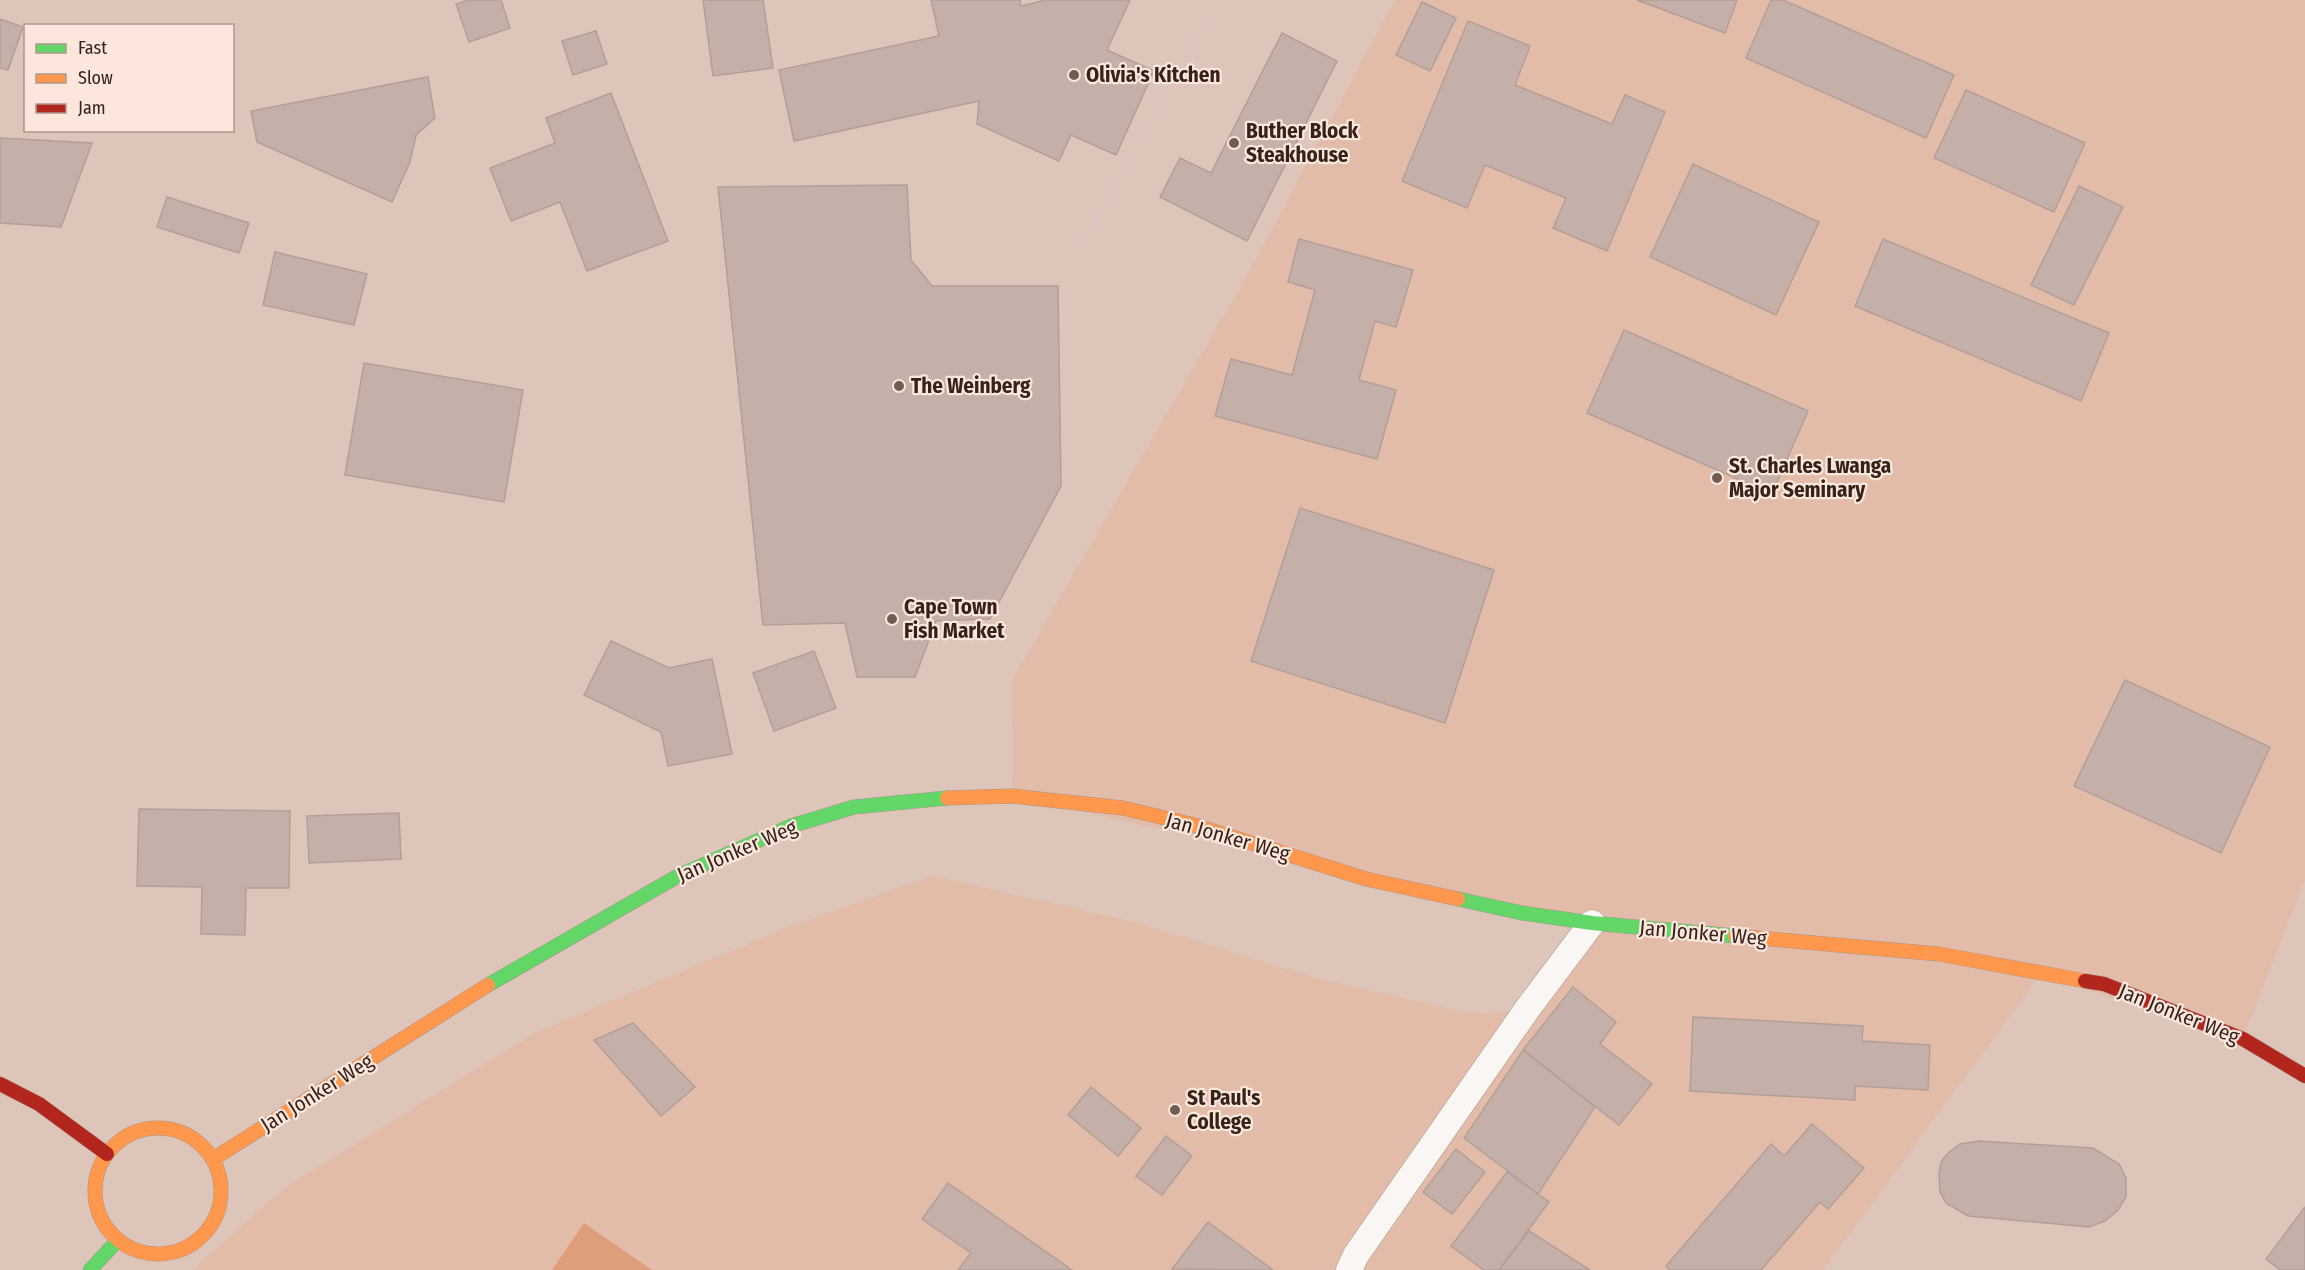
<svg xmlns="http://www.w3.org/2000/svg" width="2305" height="1270" font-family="'Fira Sans Condensed',sans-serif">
	<rect width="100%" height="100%" fill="#ddc5b9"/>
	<path fill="#e2bca8" d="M1395,0H2305V879L2243,1039L2040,975L1823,1270H192L286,1187L533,1034L786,928L933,876L1134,922L1319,979L1460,1011L1487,1014L1528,1008L1591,924L1012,796L1013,746L1011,682L1248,274Z"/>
	<path fill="#df9e7b" d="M584,1223L652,1270H552Z"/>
	<g fill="#c5b0a9" stroke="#b39f99" stroke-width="1.5">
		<path d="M469,0H501L510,28L469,42L456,4Z"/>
		<path d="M703,0H763L773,68L713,76Z"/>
		<path d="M931,0H1020L1021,6L1045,0H1130L1107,50L1154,71L1116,155L1071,135L1059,161L977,124L979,101L794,141L779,70L939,36Z"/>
		<path d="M1637,0H1737L1725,33Z"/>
		<path d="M1771,0H1783L1954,75L1926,138L1746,58Z"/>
		<path d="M1422,2L1456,18L1430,71L1396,55Z"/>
		<path d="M0,19L23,27L8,70L0,68Z"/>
		<path d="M1468,21L1530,46L1515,85L1612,124L1625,95L1665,112L1607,251L1553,228L1566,198L1485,165L1467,208L1402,181Z"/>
		<path d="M596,31L607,64L573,75L562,41Z"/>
		<path d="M1282,33L1337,61L1247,241L1160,197L1180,158L1211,173Z"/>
		<path d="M428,77L435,118L416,135L410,162L392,202L257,142L251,111Z"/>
		<path d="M1966,90L2085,143L2054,212L1934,158Z"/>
		<path d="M611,93L668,241L587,271L560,202L511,221L490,168L555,143L546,118Z"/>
		<path d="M0,138L92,143L61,227L0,223Z"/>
		<path d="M1693,164L1819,222L1776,315L1650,257Z"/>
		<path d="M907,185L911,260L932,286H1058L1061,486L990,619L936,621L915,677H857L845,623L763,625L718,187Z"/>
		<path d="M2079,186L2123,207L2074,305L2031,285Z"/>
		<path d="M167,197L249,223L239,253L157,227Z"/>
		<path d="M1299,239L1413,270L1396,327L1375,321L1359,380L1396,390L1377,459L1215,416L1231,359L1292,375L1315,290L1288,282Z"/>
		<path d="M1883,239L2109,333L2081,401L1855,306Z"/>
		<path d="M275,252L367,274L354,325L263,305Z"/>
		<path d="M1624,330L1808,411L1772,494L1587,413Z"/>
		<path d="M364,363L523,390L504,502L345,475Z"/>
		<path d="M1300,508L1494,570L1445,723L1251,661Z"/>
		<path d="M611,641L669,668L712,659L732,754L668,766L661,732L584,695Z"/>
		<path d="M814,651L836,708L774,731L753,673Z"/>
		<path d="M2125,680L2270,747L2221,853L2074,786Z"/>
		<path d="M139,809L290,811L289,888H246L245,935L201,934L202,887L137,886Z"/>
		<path d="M399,813L401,859L309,863L307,816Z"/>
		<path d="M1573,987L1616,1022L1600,1044L1652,1084L1619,1125L1523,1050Z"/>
		<path d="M1693,1017L1863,1026L1862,1041L1930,1045L1928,1090L1855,1086V1100L1690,1091Z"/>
		<path d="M633,1023L695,1087L661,1116L594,1040Z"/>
		<path d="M1523,1050L1595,1107L1538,1194L1464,1138Z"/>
		<path d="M1091,1087L1141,1128L1118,1156L1068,1115Z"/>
		<path d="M1812,1124L1864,1168L1828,1209L1820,1202L1761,1270H1670L1666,1266L1771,1144L1784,1156Z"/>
		<path d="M1166,1136L1192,1156L1162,1195L1136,1176Z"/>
		<path d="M1979,1141L2093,1148L2119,1164L2126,1178V1197L2118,1210L2105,1221L2089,1227L1968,1216L1946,1203L1940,1192L1939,1174L1941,1162L1948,1153L1960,1144Z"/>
		<path d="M1456,1149L1485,1172L1452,1214L1423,1192Z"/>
		<path d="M1507,1172L1549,1202L1499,1270H1484L1451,1246Z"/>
		<path d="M948,1183L1072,1270H958L971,1253L922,1219Z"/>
		<path d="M2305,1207V1270H2280L2266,1259Z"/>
		<path d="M1208,1222L1273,1270L1172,1269Z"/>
		<path d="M1529,1231L1590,1270H1499Z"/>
	</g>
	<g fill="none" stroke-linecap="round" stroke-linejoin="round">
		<g stroke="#a9968d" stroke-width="27">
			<path id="lane" d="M1349,1270L1356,1255L1528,1008L1592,923"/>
		</g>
		<g stroke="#a9968d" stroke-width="15">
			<g id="fast">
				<path d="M1458,899L1522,913L1592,923L1735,936"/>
				<path d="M488,985L678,876L791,826L854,807L947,798"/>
				<path d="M90,1270L118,1240"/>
			</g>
		</g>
		<g stroke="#a9968d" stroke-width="15">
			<g id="slow">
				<path d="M947,798L1012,796L1123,808L1194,825L1366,879L1458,899"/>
				<path d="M1735,936L1939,954L2085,981"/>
				<circle cx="158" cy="1191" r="63"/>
				<path d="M213,1159L488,985"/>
			</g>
		</g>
		<g stroke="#a9968d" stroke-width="15">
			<g id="jam">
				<path d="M2085,981L2104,984L2243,1039L2305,1076"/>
				<path d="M0,1084L39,1104L107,1154"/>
			</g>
		</g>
		<path stroke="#d0c9c6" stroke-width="4" stroke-dasharray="3 4.5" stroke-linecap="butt" d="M1081,247L1211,14"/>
		<use href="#lane" stroke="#faf6f4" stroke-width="26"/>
		<use href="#fast" stroke="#63d668" stroke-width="14"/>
		<use href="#slow" stroke="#ff974d" stroke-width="14"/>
		<use href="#jam" stroke="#b3261e" stroke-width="14"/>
	</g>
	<g fill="#6f5c52" stroke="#fde6db" stroke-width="2">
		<circle cx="1074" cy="75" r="6"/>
		<circle cx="1234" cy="143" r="6"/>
		<circle cx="899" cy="386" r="6"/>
		<circle cx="1717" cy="478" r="6"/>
		<circle cx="892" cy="619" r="6"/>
		<circle cx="1175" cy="1110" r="6"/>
	</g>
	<g text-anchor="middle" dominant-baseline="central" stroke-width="4.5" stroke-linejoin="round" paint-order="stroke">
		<g font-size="21" font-weight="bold" fill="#34231b" stroke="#fde6db" text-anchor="start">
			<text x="1086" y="75">Olivia's Kitchen</text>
			<text x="1246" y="131">Buther Block<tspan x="1246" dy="24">Steakhouse</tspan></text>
			<text x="911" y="386">The Weinberg</text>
			<text x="1729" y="466">St. Charles Lwanga<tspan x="1729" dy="24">Major Seminary</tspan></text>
			<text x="904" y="607">Cape Town<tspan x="904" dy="24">Fish Market</tspan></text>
			<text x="1187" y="1098">St Paul's<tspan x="1187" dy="24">College</tspan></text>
		</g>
		<g font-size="21" fill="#34231b" stroke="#fde6db">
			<text transform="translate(1228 837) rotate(16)">Jan Jonker Weg</text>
			<text transform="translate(737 851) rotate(-23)">Jan Jonker Weg</text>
			<text transform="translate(1703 933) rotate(5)">Jan Jonker Weg</text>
			<text transform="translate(2179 1014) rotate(22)">Jan Jonker Weg</text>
			<text transform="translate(317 1093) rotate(-32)">Jan Jonker Weg</text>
		</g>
	</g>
	<rect x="24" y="24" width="210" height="108" fill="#fde6db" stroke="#ad988e" stroke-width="1.5"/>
	<rect x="36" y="44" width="30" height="9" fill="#63d668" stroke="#ad988e" stroke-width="1.5"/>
	<text x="78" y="54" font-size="18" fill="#34231b">Fast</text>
	<rect x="36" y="74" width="30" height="9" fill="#ff974d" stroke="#ad988e" stroke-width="1.5"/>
	<text x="78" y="84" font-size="18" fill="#34231b">Slow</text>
	<rect x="36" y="104" width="30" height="9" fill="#b3261e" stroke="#ad988e" stroke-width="1.5"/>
	<text x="78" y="114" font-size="18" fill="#34231b">Jam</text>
</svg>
